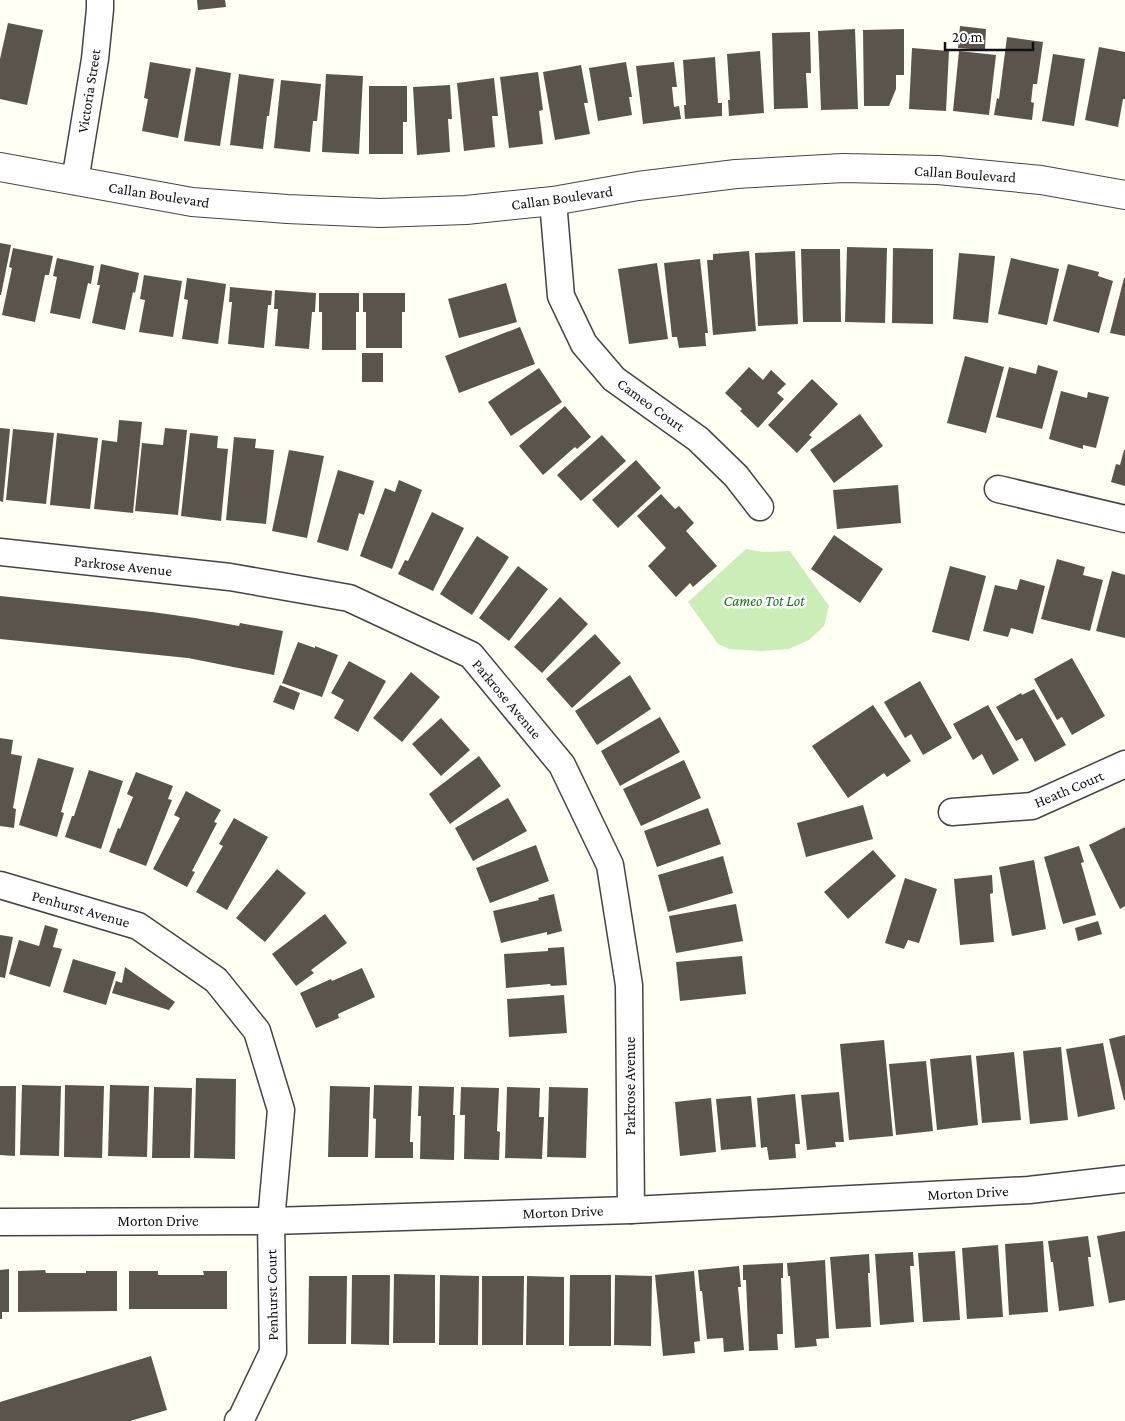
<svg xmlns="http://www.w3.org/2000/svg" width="1125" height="1421" font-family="'Crimson Pro',serif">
	<rect width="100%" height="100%" fill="#fffff4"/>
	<path fill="#cbeeb9" d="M746,549L763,552L790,551L829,606L824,626L809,640L789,649L761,651L729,649L718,644L688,602Z"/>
	<g fill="#5a544c">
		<path d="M197,0H225L226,7L198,10Z"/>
		<path d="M8,23L43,30L27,105L0,99V59Z"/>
		<path d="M960,26L986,29L985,50L958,48Z"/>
		<path d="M855,29L858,109L821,110L818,31Z"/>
		<path d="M904,29V75H896V89L889,106H864L863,30Z"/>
		<path d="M810,32L811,73H806L808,108L774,109L772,33Z"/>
		<path d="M1007,37L1043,42L1037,84H1033L1031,102L1034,103L1032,120L994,115L997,98L999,99Z"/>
		<path d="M1099,47L1125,52V99H1123L1118,127L1085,120Z"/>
		<path d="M912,48L949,51L946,111L909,109Z"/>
		<path d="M760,51L764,113L729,116L728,100H730L727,54Z"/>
		<path d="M959,51L996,55L989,115L953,111Z"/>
		<path d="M1053,54L1085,59L1074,126L1042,121Z"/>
		<path d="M715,57L718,103H722V116L685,119L684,105H686L683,60Z"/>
		<path d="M150,62L191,69L178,138L142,131L148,99L144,98Z"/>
		<path d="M626,62L632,97H629L632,115L598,121L589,68Z"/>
		<path d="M674,62L677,87H672L674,107L679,106L681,119L643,124L636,66Z"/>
		<path d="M581,65L588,103H584L590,134L555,140L543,72Z"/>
		<path d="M196,67L231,73L220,146L184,141Z"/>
		<path d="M538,72L543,110L539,111L543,144L509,148L500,77Z"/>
		<path d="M239,74L274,79L269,116H267L263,149L230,145Z"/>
		<path d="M326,74L363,76L359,154L322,152Z"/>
		<path d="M494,78L498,116H492L495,147L464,151L457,83Z"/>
		<path d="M281,80L321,84L317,121H313L310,152L274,148Z"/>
		<path d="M450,85L452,119H448L450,152L417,155L413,87Z"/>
		<path d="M369,86H407V122H403V154H369Z"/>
		<path d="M0,243L11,245L1,295H0Z"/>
		<path d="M847,247L887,248L885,323L845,322Z"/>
		<path d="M13,248L53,256L49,275H45L35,322L2,315L12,268L9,267Z"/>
		<path d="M893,248L933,249V324L892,323Z"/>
		<path d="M801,249H840L841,322H803Z"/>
		<path d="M749,251L756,331L713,335L707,260H713V254Z"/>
		<path d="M795,251L798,324L758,326L755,253Z"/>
		<path d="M959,253L995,256L988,323L953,319Z"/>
		<path d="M57,258L94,266L91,284L88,283L80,319L50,313L57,277L53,276Z"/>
		<path d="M1011,258L1059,269L1047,325L998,314Z"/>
		<path d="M700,259L708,333H705L706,346L679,348L677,337H672L664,263Z"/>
		<path d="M657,263L668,339L629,344L618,269Z"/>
		<path d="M101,264L139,273L135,293L133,292L125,330L92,323L100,285H97Z"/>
		<path d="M1068,264L1099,272L1098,276L1113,281L1099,333L1053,321Z"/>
		<path d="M144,275L182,281L173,337L139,332L145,300L140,299Z"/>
		<path d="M187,278L226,284L218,344L182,339L188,300L184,299Z"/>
		<path d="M1124,278H1125V336L1110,333Z"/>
		<path d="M506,283L517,322L459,338L448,299Z"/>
		<path d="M230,287L272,291L271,305H268L264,348L228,344L232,302H229Z"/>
		<path d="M275,290L316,293L315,312H312L309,349L275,346L278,309H274Z"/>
		<path d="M319,293H359V312H356V350H322V312H319Z"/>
		<path d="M363,293H405V312H402V348H366V312H363Z"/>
		<path d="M520,327L535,364L459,393L445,356Z"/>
		<rect x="362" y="353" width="21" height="29"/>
		<path d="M965,356L1004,367L986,433L947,423Z"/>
		<path d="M1038,365L1058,371L1042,429L996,417L1009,367L1036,374Z"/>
		<path d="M749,367L763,380L771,370L786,384L777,393L784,399L758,428L740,411L742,409L725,393Z"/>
		<path d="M539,368L562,402L511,436L488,402Z"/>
		<path d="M812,379L838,404L809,435L812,437L797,453L768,425Z"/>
		<path d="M1061,391L1087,398L1088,392L1109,397L1096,448L1083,445V449L1049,439Z"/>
		<path d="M565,406L591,437L577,449L575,447L543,475L519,446Z"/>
		<path d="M860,414L883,446L834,483L810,450Z"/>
		<path d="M119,420L142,422L133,513L94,509L102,440L117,442Z"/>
		<path d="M0,428L10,429L3,502L0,501Z"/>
		<path d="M165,428L187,430L178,515L135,511L142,443L163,445Z"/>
		<path d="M13,429L54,433L46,504L6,500Z"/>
		<path d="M57,433L98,438L90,509L50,505Z"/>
		<path d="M190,433L218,436L217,448L228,449L221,521L181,516Z"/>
		<path d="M602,435L626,461L581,501L557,475Z"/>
		<path d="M234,437L256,439L255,448L274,450L266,524L226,520Z"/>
		<path d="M289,450L324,456L307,538L272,531Z"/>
		<path d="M1124,450H1125V486L1111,482L1116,464L1120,465Z"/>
		<path d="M636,460L661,488L618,528L592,500Z"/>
		<path d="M338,470L374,481L364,515L359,513L348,551L317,542Z"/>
		<path d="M399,480L422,490L392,569L360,556L385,488L395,492Z"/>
		<path d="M898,485L901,523L837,529L833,490Z"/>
		<path d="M661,494L675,509L679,506L694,523L686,531L717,566L693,587L690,583L676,597L648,566L666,548L637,516Z"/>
		<path d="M432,512L464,528L433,591L398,574L405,560L408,561Z"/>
		<path d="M834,535L883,569L860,603L811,569Z"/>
		<path d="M477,536L509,557L472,615L440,594Z"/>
		<path d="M1057,559L1085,567L1083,575L1103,580L1090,631L1041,619Z"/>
		<path d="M518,566L548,589L509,641L479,618Z"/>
		<path d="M950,566L986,576L969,641L932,632Z"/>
		<path d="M1112,571L1125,575V638L1096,631Z"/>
		<path d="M1020,579L1045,586L1033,634L1011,628L1008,637L983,631L995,585L1017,590Z"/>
		<path d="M0,596L152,612L195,618L239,626L240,623L283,631L274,675L188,658L0,639Z"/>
		<path d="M560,597L588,624L542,673L514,647Z"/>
		<path d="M595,634L621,663L572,708L546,679Z"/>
		<path d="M298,642L315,648V646L338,655L322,697L282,683Z"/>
		<path d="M1072,658L1105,716L1072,735L1062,717L1057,720L1034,679Z"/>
		<path d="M349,661L386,681L358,732L334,718L344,700L331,693Z"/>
		<path d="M411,672L440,697L402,742L373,718Z"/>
		<path d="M630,675L651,709L597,745L575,711Z"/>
		<path d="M920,681L952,738L923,755L911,734L905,738L884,702Z"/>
		<path d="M280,685L300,693L294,710L273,702Z"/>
		<path d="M1034,689L1066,745L1035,762L1022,738L1016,741L996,707L1021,693L1022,695Z"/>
		<path d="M873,705L911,761L887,777L884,773L848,798L812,746Z"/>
		<path d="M988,705L1019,760L993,775L982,754L973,760L953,724Z"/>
		<path d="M660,717L680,752L620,786L601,751Z"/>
		<path d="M441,718L470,750L441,776L412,744Z"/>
		<path d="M0,738L13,740L11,754L22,756L13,808L16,809L14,828L0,826Z"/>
		<path d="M479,756L501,786L450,824L429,794Z"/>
		<path d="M38,758L74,768L61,812L64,813L57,837L19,825Z"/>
		<path d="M684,760L701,798L641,826L623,789Z"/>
		<path d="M89,770L123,781L101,849L65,837L72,816H74Z"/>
		<path d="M136,772L173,786L168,799L172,800L146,866L109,852L118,828L120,829L133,797L127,794Z"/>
		<path d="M186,791L221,810L214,822L217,823L192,871L195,872L187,887L153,869L180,818L174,815Z"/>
		<path d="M508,798L527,831L473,861L455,828Z"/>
		<path d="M863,805L873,839L806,857L797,823Z"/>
		<path d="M708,808L721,844L657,867L644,831Z"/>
		<path d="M234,818L268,837L227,910L196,892L223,846L219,844Z"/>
		<path d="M1125,827V906L1120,909L1089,845Z"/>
		<path d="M536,845L549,881L490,903L476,868Z"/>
		<path d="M1079,846L1084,862L1081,863L1096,915L1063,924L1044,857Z"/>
		<path d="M873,850L896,876L848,919L824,892Z"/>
		<path d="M723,856L733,893L668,912L658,875Z"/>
		<path d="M1034,860L1046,929L1012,936L999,867Z"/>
		<path d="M277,869L306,893L265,942L236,918Z"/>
		<path d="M992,875L993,893L990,894L994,942L960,945L954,879Z"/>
		<path d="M905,878L937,889L919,943L908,940L904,949L885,943Z"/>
		<path d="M554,894L562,931L547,935V932L501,943L493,911L539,900L538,898Z"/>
		<path d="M736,904L743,941L676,953L669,916Z"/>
		<path d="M325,914L347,943L311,970L314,973L296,986L272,954Z"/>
		<path d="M1098,921L1102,934L1078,941L1075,928Z"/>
		<path d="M45,925L58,929L53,947L62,949L50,987L9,974L19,940L39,946Z"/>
		<path d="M0,935L13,937L5,978L0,977Z"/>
		<path d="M564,947L567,985L551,986L550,984L506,988L504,954L548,951V948Z"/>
		<path d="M742,956L746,994L680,1001L676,962Z"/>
		<path d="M73,959L116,972L106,1005L63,992Z"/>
		<path d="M125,967L175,1002L169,1010L112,993L116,981L122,983Z"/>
		<path d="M362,968L375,997L338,1014L339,1018L316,1028L300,993L331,979L332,981Z"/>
		<path d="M564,995L567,1033L509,1037L507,999Z"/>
		<path d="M1125,1035V1100H1124L1109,1039Z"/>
		<path d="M884,1040L893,1136L849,1140L840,1044Z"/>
		<path d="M1103,1043L1115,1109L1078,1117L1066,1049Z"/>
		<path d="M1061,1047L1068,1120L1030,1124L1023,1051Z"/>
		<path d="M1014,1052L1021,1120L982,1123L976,1056Z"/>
		<path d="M971,1055L978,1125L937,1130L930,1059Z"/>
		<path d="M926,1061L933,1131L896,1135L889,1064Z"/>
		<path d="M196,1078L236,1079L235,1159L194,1158Z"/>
		<path d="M22,1085L61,1086L59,1156L20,1155Z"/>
		<path d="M65,1085L104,1086L102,1158L64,1157Z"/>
		<path d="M110,1085L149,1086L147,1157L108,1156Z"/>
		<path d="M374,1085L412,1086L410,1142H413V1158H375L376,1119L373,1118Z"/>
		<path d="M0,1086H16L15,1156L0,1155Z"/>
		<path d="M330,1086L370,1087L368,1157H328Z"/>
		<path d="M419,1086L454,1087L453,1115H455L454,1160L420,1159L421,1116H418Z"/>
		<path d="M154,1087L192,1088L190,1158H152Z"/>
		<path d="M461,1087L499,1088L497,1131L500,1132L499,1160L464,1159L465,1115H460Z"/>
		<path d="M507,1087L540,1088L539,1117H544L542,1159L505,1158Z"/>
		<path d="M549,1087L588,1088L586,1158L547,1157Z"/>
		<path d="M839,1092L844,1142H835L836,1147L807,1150L801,1095Z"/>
		<path d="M795,1094L800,1144H795L796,1158L769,1160L767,1147L761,1148L757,1098Z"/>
		<path d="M751,1096L756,1147L721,1150L716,1099Z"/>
		<path d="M711,1098L716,1152L680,1156L675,1102Z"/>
		<path d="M1125,1231V1300L1109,1303L1097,1236Z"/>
		<path d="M1088,1236L1091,1257H1088L1094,1306L1059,1311L1053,1262H1051L1048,1241Z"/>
		<path d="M1043,1241L1048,1312L1009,1315L1005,1244Z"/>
		<path d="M998,1245L1003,1317L967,1319L962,1248Z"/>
		<path d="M955,1251L960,1320L923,1322L918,1253Z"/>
		<path d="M913,1252L914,1266H910L914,1322L880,1325L875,1254Z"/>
		<path d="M869,1254L870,1273H868L871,1327L836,1329L830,1257Z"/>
		<path d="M825,1260L829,1338L816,1339L817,1346L795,1348L790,1276H788L787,1263Z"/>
		<path d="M783,1263V1278H781L783,1334H777L778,1350L749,1351L746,1280H743V1265Z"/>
		<path d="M739,1266L741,1287H738L744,1350L724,1352L723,1338L707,1339L702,1291H700L698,1270Z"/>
		<path d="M9,1269V1312H2V1319H0V1270Z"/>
		<path d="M45,1270L46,1273H86V1271H117V1311L18,1312V1271Z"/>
		<path d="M129,1271H158V1275H204L203,1271H227V1309H129Z"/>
		<path d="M694,1271L700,1341L694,1342L695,1353L663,1356L655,1275Z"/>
		<path d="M394,1274L435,1275V1343H393Z"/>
		<path d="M352,1275H390L389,1345L351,1344Z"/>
		<path d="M440,1275L479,1276L478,1345H439Z"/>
		<path d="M570,1275H611V1346H569Z"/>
		<path d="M615,1275L652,1276L651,1346L614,1345Z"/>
		<path d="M309,1276H347L346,1344H308Z"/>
		<path d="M482,1276H524L523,1345H482Z"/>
		<path d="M527,1276L564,1277V1345H526Z"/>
		<path d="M151,1356L167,1410L130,1421H0V1402Z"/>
	</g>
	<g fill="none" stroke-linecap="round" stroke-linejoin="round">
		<g stroke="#444" stroke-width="29">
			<g id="minor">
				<path d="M75,181L95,59L100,9V0"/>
				<path d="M553,201L561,296L584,344L614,379L698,439L736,476L760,507"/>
				<path d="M998,489L1125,519"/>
				<path d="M0,552L230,577L349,598L471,655L562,765L610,865L629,985L631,1210"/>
				<path d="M952,812L1032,806L1125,764"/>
				<path d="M0,885L138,926L216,980L257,1031L281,1110L271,1221L273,1352L241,1419L238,1421"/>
				<path d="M0,1222L271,1221L631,1210L1029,1190L1125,1179"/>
			</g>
		</g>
		<g stroke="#444" stroke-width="30">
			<path id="tertiary" d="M0,167L192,202L287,209L380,213L466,210L553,201L638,186L736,174L843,168L938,170L1041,180L1125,195"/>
		</g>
		<use href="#minor" stroke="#fff" stroke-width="26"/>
		<use href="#tertiary" stroke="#fff" stroke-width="28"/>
	</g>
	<g text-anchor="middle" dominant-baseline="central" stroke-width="5" stroke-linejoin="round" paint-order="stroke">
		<g font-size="15" fill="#111" stroke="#fff">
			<text transform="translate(89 91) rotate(-81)">Victoria Street</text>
			<text transform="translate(965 174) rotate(4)">Callan Boulevard</text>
			<text transform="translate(159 195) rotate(9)">Callan Boulevard</text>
			<text transform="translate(562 198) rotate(-8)">Callan Boulevard</text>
			<text transform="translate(651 405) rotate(36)">Cameo Court</text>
			<text transform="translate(123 566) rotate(6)">Parkrose Avenue</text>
			<text transform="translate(507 699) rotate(50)">Parkrose Avenue</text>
			<text transform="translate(1069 789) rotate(-23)">Heath Court</text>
			<text transform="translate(81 909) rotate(16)">Penhurst Avenue</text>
			<text transform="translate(630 1086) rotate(-90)">Parkrose Avenue</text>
			<text transform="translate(968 1193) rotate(-3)">Morton Drive</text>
			<text transform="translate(563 1212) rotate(-2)">Morton Drive</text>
			<text x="158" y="1221">Morton Drive</text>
			<text transform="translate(272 1295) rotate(-91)">Penhurst Court</text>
		</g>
		<g font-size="15" font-style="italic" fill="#1d6f1a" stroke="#fff">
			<text x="764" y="601">Cameo Tot Lot</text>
		</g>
	</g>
	<path d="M945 42v8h88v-8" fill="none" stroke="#111111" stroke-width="2.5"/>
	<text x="952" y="42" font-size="15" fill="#111111" stroke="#ffffff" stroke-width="4" paint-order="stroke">20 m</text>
</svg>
